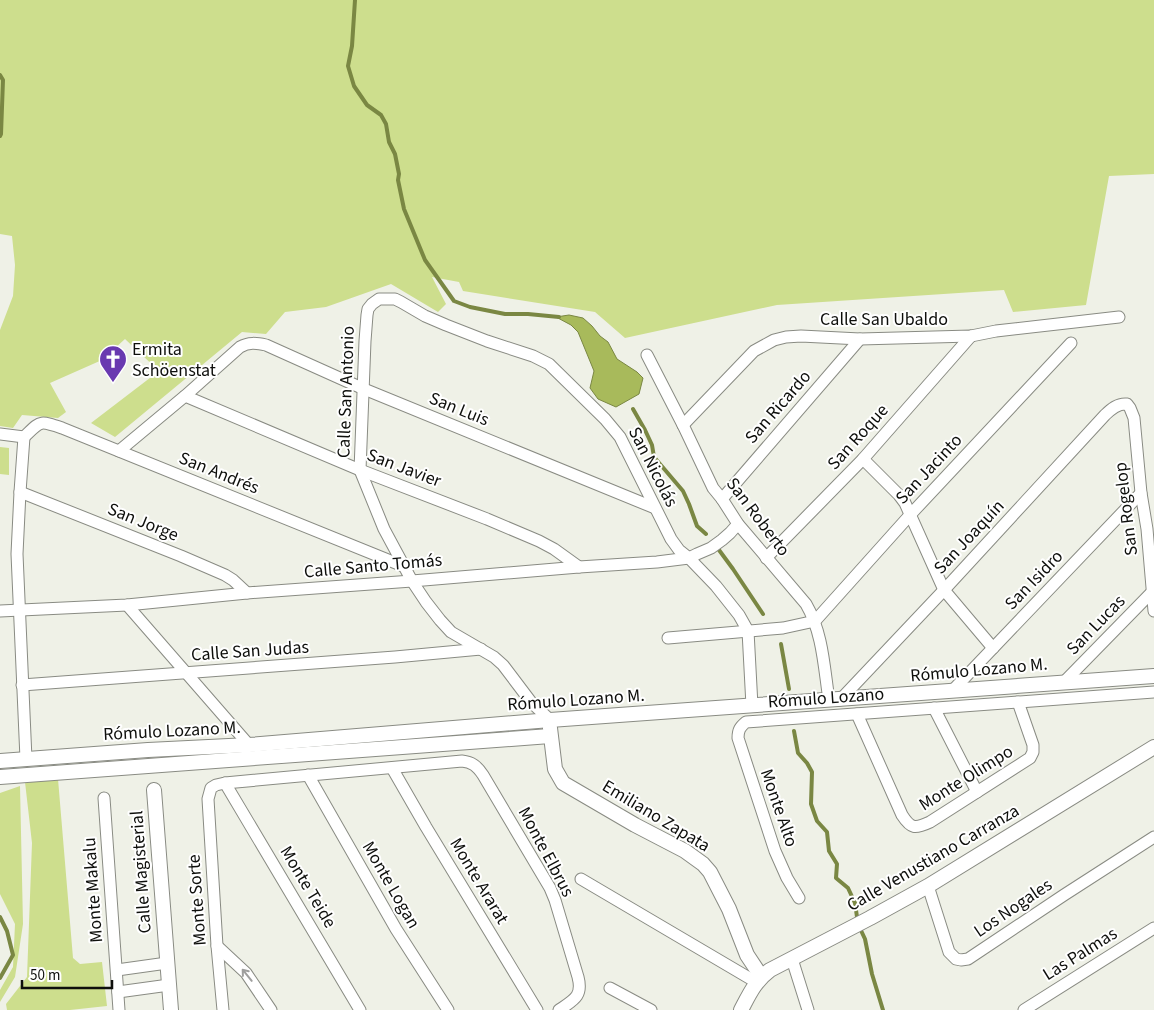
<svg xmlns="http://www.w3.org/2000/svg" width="1154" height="1010" font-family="'Source Sans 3',sans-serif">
	<rect width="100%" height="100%" fill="#eff1e7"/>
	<g fill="#cdde8d">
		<path d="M0,0H1154V174L1109,176L1086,305L1013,312L1004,290L777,305L625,338L595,312L463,291L459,282L432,277L446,304L438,312L391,284L326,307L285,312L266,334L242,332L115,437L91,423L159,371L125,339L102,360L50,383L66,412L58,418L22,415L13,428L0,426V330L13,296L15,265L12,236L0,234Z"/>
		<path d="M0,447L9,448V475L0,474Z"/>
		<path d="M58,779L73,958L80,964L102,962L107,1006L70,1010H7L6,1004L27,977L32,843L25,782Z"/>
		<path d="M20,786L23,924L15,977L0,1002V990L13,967L15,924L0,894V793Z"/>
	</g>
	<path fill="#a8ba5b" stroke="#7a8743" d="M569,315L583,318L592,326L600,336L608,342L617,359L637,372L643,378L639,394L616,407L598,399L590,388L594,371L578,332L571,325L556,317Z"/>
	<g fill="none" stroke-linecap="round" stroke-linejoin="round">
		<g stroke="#7a8743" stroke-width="4">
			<path d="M355,0L352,46L348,66L354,86L367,105L381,115L386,124L389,142L395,154L399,174L398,180L404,209L425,260L454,301L470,307L505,314H528L559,317"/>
			<path d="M0,75L3,80L1,134L0,136"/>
			<path d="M633,409L645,430L652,445L654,457L683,491L689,504L697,526L706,534"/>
			<path d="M719,550L733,569L763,614"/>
			<path d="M781,644L789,689"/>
			<path d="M794,731L798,753L807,763L812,772L811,804L817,821L827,832L829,851L837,864L836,878L848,888L855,903L858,924L865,939L872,974L883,1010"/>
			<path d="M0,917L7,931L13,955L0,978"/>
		</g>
		<g stroke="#898b83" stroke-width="13">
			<g id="minor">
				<path d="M647,355L683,425L713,488L722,499L738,524L806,604C823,633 824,668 829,700"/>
				<path d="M185,396L360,470L487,519L539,541L554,549L579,567"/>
				<path d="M683,425L754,351L774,340L786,337L801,336L860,339L971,336L996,331L1119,317"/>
				<path d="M0,434L24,437"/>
				<path d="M24,437C41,421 38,420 62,428L403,566"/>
				<path d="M24,437L20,492L17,554L26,759"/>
				<path d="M119,451L185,396L240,347C249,342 256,343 266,345L364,389L655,508"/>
				<path d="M863,459L899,495L905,503L944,590L993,648"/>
				<path d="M20,492L181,556L225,575L233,580L247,593"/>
				<path d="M722,499L860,339"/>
				<path d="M766,558L863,459L971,336"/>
				<path d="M127,605L249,745"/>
				<path d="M0,611L127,605L247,593L412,581L579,567L657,562L689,558L697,554L711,548L722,540L730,533L738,524"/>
				<path d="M668,638L783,628L815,621L910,515L1071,343"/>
				<path d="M1064,682L1152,592"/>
				<path d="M22,685L395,657L481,649"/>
				<path d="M952,691L1141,493"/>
				<path d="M840,700L944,590L1105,415C1111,409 1118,403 1127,404L1130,408L1134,418L1141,493L1147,529L1154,611"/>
				<path d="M934,708L977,792"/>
				<path d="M857,714L902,815C911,829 915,829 930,822L1030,758L1033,752V745L1018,702"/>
				<path d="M550,720L531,702L503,665L494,657L451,632L440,620L426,602L412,581L384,529L360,470L365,341L367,315L368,309L372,304L379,299H395L401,302L425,316L446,325L487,341L533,356L549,364L605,419L620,437L671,539L679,550L689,558L716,586L739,615L748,631L752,706"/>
				<path d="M392,768L426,827L537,1010"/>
				<path d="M308,775L396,929L448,1010"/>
				<path d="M225,783L360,1010"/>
				<path d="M104,798L119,1010"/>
				<path d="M581,879L756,982"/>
				<path d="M928,886L949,952L956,959L961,960L968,959L1064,895L1154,837"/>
				<path d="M799,898L787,878L775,851L738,738C738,730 740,727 746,722L1154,692"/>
				<path d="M217,946L246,973L271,1010"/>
				<path d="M792,959L808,1010"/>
				<path d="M117,970L167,963"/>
				<path d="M610,988L651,1010"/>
				<path d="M118,992L169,985"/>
				<path d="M223,1010L217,946L208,799L211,788L216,785L225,783L462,761C472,762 477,766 483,775L550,888L555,900L578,977C583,996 574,1000 559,1010"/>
				<path d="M1024,1010L1154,928"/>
			</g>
		</g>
		<g stroke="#898b83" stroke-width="16">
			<g id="tertiary">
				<path d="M550,728L555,769L563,783L635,825L685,851L703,864L710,872L729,909L747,955L761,976"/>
				<path d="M0,761L148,750L249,745L550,720L1154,676"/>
				<path d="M0,777L550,736"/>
				<path d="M154,790L171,1010"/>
				<path d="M741,1010C749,995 755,981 770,970L870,918L928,886L1154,747"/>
			</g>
		</g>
		<use href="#minor" stroke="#fff" stroke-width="11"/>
		<use href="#tertiary" stroke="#fff" stroke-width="14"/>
	</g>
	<defs><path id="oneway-shaft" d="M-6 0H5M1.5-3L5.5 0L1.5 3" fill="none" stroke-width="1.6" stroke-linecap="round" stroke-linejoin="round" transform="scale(1.25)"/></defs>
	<use stroke="#9f9f9e" href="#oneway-shaft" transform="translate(247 975) rotate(-129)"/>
	<defs>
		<g id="church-pin" transform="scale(1.4375)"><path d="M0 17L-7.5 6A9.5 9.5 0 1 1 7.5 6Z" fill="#6939b0" stroke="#fff"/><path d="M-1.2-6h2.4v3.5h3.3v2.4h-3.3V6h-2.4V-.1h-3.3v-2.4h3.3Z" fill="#fff"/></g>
	</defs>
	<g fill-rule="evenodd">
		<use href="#church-pin" x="113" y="359"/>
	</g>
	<g text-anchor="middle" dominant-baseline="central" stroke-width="4" stroke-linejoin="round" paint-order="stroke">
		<g font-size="18" fill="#0e0f0c" stroke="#fff">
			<text x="884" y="319">Calle San Ubaldo</text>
			<text transform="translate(346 392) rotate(-88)">Calle San Antonio</text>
			<text transform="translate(778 407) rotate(-49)">San Ricardo</text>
			<text transform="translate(459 409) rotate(22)">San Luis</text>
			<text transform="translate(858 437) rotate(-48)">San Roque</text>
			<text transform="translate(653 467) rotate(63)">San Nicolás</text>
			<text transform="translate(404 468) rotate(21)">San Javier</text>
			<text transform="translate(929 469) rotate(-47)">San Jacinto</text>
			<text transform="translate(219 473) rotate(22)">San Andrés</text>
			<text transform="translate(1126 509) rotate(-97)">San Rogelop</text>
			<text transform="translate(758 517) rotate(53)">San Roberto</text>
			<text transform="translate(143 522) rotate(22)">San Jorge</text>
			<text transform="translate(969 537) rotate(-47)">San Joaquín</text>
			<text transform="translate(373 566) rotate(-5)">Calle Santo Tomás</text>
			<text transform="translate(1034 580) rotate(-46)">San Isidro</text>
			<text transform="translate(1096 625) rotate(-46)">San Lucas</text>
			<text transform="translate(250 651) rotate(-4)">Calle San Judas</text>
			<text transform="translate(979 670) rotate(-5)">Rómulo Lozano M.</text>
			<text transform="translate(826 698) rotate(-4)">Rómulo Lozano</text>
			<text transform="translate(576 700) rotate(-4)">Rómulo Lozano M.</text>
			<text transform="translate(172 731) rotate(-3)">Rómulo Lozano M.</text>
			<text transform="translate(966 778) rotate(-32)">Monte Olimpo</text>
			<text transform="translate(779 808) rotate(71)">Monte Alto</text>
			<text transform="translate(656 816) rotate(31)">Emiliano Zapata</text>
			<text transform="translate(546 852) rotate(62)">Monte Elbrus</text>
			<text transform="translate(933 858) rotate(-30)">Calle Venustiano Carranza</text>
			<text transform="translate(141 872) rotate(-94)">Calle Magisterial</text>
			<text transform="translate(479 881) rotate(59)">Monte Ararat</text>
			<text transform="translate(391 885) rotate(60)">Monte Logan</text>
			<text transform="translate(308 887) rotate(59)">Monte Teide</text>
			<text transform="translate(93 890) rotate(-94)">Monte Makalu</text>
			<text transform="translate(197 900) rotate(-94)">Monte Sorte</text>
			<text transform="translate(1013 908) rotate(-34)">Los Nogales</text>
			<text transform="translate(1080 954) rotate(-32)">Las Palmas</text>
		</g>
		<g font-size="18" fill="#0e0f0c" stroke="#fff" text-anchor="start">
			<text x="132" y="349">Ermita<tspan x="132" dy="21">Schöenstat</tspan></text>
		</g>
	</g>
	<path d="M22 980v8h90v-8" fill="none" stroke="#0e0f0c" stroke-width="2.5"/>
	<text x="30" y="980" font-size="15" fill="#0e0f0c" stroke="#ffffff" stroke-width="4" paint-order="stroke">50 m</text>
</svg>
